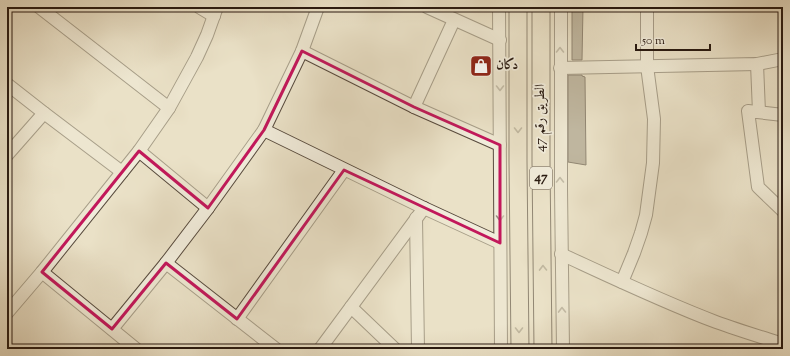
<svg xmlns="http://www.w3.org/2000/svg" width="790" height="356" font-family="'Sorts Mill Goudy',Amiri,serif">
	<rect width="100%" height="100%" fill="#eae1c7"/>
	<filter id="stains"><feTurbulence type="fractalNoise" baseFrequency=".005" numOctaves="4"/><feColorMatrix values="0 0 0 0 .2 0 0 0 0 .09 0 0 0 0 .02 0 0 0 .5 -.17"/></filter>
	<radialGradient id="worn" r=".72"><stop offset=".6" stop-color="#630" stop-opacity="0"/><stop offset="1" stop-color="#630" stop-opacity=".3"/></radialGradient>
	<g fill="#8d816f" stroke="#281910">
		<path d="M572,7H583L582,60H572Z"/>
		<path d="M568,75H582V76L585,77L586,165L568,162Z"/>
	</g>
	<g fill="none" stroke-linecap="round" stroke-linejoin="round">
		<g stroke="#584b3e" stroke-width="14">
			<g id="minor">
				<path d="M39,7L169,108"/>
				<path d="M199,7L214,16"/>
				<path d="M427,7L500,40"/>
				<path d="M499,7L501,349"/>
				<path d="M561,7V190L563,349"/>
				<path d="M302,51L414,107L500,145"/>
				<path d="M757,64L759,112"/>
				<path d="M560,68L757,64L783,59"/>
				<path d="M7,84L44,113L122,172"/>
				<path d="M414,107L454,20"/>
				<path d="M783,115L748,111L758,187L783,211"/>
				<path d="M264,130L424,208L500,243"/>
				<path d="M139,151L208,208"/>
				<path d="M7,155L44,113"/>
				<path d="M416,218L418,349"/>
				<path d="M561,254C613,278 663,302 716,322C738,330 761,337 783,344"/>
				<path d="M166,263L276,349"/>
				<path d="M42,272L136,349"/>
				<path d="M622,282L634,253L641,233L646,215L653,163L654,119L647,66V7"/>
				<path d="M351,307L395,349"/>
				<path d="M7,313L42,272L139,151L169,108L197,57L207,35L217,7"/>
				<path d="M237,319L344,170"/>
				<path d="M112,329L166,263L208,208L264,130L302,51L318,7"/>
				<path d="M320,349L424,208"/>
			</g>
		</g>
		<g stroke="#281910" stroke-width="19">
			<g id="highway">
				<path d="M518,7V161L520,349"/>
				<path d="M541,7V162L543,349"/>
			</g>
		</g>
		<use href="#minor" stroke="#f1ecdb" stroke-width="12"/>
		<use href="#highway" stroke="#eae1c7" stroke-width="17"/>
	</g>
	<defs><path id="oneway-chevron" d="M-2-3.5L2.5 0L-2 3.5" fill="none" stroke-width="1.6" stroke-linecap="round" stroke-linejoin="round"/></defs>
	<g stroke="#978d80">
		<use href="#oneway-chevron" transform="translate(560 50) rotate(-90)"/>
		<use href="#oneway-chevron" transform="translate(500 88) rotate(90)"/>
		<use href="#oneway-chevron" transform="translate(560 180) rotate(-90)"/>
		<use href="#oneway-chevron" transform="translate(500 218) rotate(90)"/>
		<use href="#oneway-chevron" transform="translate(562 310) rotate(-91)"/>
	</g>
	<g stroke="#938775">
		<use href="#oneway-chevron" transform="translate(518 130) rotate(90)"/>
		<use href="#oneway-chevron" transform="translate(543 268) rotate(-91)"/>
		<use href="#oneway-chevron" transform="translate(519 330) rotate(90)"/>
	</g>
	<path d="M0 0H790V356H0ZM302,51L414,107L500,145V243L344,170L237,319L166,263L112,329L42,272L139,151L208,208L264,130Z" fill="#eae1c7" fill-opacity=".55" fill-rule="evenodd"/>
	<path fill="none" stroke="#c2185b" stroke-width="3" stroke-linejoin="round" d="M302,51L414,107L500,145V243L344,170L237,319L166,263L112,329L42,272L139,151L208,208L264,130Z"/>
	<defs>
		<g id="shop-square" transform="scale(1.15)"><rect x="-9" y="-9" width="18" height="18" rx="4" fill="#8f2418" stroke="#f1ecdb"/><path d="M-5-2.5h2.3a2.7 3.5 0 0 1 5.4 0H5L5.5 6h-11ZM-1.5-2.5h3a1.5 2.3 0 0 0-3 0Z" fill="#fff"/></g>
	</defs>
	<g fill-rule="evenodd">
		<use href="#shop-square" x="481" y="66"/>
	</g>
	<g text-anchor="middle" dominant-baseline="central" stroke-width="3.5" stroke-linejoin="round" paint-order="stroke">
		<rect fill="#f1ecdb" stroke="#64584d" stroke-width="1" x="530" y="167" width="22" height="22" rx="3"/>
		<g font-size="13" font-weight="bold" fill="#281910">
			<text x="541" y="178">47</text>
		</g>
		<g font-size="14" font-weight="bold" fill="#281910" stroke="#f1ecdb" text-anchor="start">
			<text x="496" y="66">دكان</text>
		</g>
		<g font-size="14" fill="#281910" stroke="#f1ecdb">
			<text transform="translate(541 118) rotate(-90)">الطريق رقم 47</text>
		</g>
	</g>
	<rect width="790" height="356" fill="none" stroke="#eae1c7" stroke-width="24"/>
	<rect x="8" y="8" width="774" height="340" fill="none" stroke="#281910" stroke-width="2"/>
	<rect x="12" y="12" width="766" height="332" fill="none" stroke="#281910"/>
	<path d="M636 44v6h74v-6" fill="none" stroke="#281910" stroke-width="2"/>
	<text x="642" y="44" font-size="12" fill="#281910" stroke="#f1ecdb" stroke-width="3" paint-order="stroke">50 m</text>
	<rect width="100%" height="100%" filter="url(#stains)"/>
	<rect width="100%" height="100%" fill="url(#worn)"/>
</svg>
